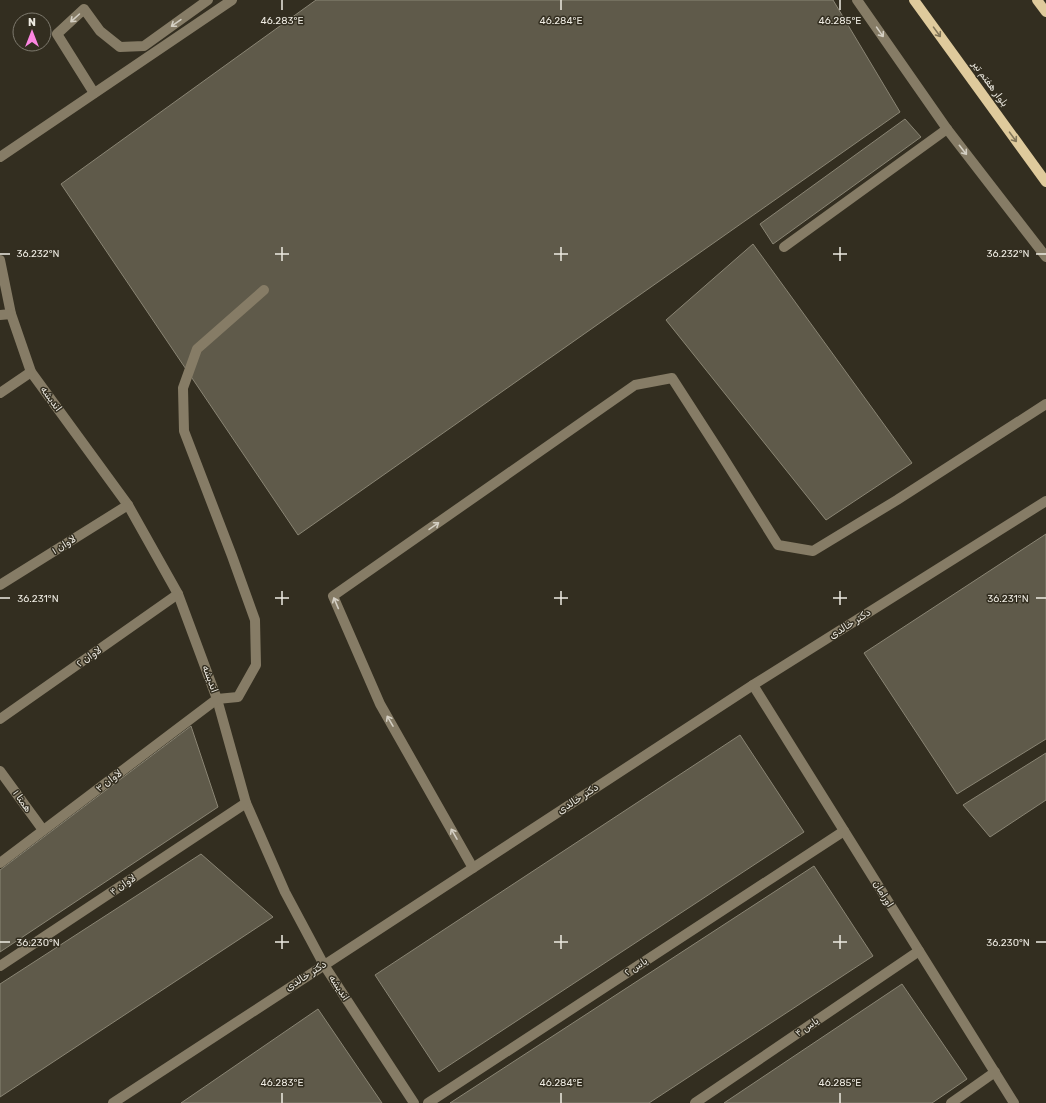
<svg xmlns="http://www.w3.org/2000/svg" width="1046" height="1103" font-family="Rubik,Vazirmatn,sans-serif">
	<rect width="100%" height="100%" fill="#332e20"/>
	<g fill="#5f5a4a" stroke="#8a8574">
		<path d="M316,0H833L900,112L298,535L61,184Z"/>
		<path d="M905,119L921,137L773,244L760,224Z"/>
		<path d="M753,244L912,463L826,520L666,320Z"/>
		<path d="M1046,534V739L957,794L864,653Z"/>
		<path d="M191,726L218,807L0,952V870Z"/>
		<path d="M740,735L804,832L439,1072L375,975Z"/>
		<path d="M1046,753V800L990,837L963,805Z"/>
		<path d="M201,854L273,917L0,1097V984Z"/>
		<path d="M814,866L873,956L649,1103H450Z"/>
		<path d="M902,984L967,1079L932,1103H724Z"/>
		<path d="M318,1009L382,1103H181Z"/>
	</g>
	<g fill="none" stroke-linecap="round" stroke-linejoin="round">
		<g stroke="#867c66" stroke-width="10">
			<path d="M857,0L947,129L1046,257"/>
			<path d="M94,93L57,34L84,9L100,31L120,47L144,46L208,0"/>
			<path d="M0,157L232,0"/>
			<path d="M784,247L947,129"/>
			<path d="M0,260L11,314L31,372L128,505L178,594L217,699L246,803L285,892L324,965L414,1103"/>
			<path d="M0,315L11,314"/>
			<path d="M0,393L31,372"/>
			<path d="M0,585L128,505"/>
			<path d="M753,685L1014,1103"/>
			<path d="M0,719L178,594"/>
			<path d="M0,771L43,830"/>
			<path d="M0,863L217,699L238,697L256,665L255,620L232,556L184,431L183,388L197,349L264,290"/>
			<path d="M473,868L380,704L333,596L635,385L672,378L721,454L778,545L813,551L897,500L1046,404"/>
			<path d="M0,966L246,803"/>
			<path d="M113,1103L753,685L1046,501"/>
			<path d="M428,1103L844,831"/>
			<path d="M695,1103L919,951"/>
			<path d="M951,1103L995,1072"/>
		</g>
		<g stroke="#dfca9c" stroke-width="10">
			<path d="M914,0L1046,182"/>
			<path d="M1037,0L1046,12"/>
		</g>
	</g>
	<defs><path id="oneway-shaft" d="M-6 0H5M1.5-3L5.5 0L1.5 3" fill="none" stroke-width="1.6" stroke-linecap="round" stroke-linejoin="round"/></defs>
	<g stroke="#d4cfc3">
		<use href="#oneway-shaft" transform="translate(75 18) rotate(138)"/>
		<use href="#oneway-shaft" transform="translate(176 23) rotate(145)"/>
		<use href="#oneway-shaft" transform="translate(880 32) rotate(55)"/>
		<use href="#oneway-shaft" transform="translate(963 150) rotate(52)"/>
		<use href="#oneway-shaft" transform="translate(434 526) rotate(-35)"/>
		<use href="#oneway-shaft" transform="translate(336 603) rotate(-113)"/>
		<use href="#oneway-shaft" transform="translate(390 721) rotate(-120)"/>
		<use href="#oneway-shaft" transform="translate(454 834) rotate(-120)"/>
	</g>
	<g stroke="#807458">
		<use href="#oneway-shaft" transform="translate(937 32) rotate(54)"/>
		<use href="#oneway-shaft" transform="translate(1013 137) rotate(54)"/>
	</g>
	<path fill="none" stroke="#eeebe2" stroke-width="1.5" d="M282,0V10M561,0V10M840,0V10M282,247V261M561,247V261M840,247V261M0,254H10M275,254H289M554,254H568M833,254H847M1036,254H1046M282,591V605M561,591V605M840,591V605M0,598H10M275,598H289M554,598H568M833,598H847M1036,598H1046M282,935V949M561,935V949M840,935V949M0,942H10M275,942H289M554,942H568M833,942H847M1036,942H1046M282,1093V1103M561,1093V1103M840,1093V1103"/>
	<g text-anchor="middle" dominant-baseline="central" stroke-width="3" stroke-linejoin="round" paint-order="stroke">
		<g font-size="10" fill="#eeebe2" stroke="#332e20">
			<text transform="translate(990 84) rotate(54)">بلوار هفتم تیر</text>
			<text transform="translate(51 399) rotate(54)">اندیشه</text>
			<text transform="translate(64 545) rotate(-32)">لاوان ۱</text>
			<text transform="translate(850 624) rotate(-32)">دکتر خالدی</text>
			<text transform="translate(89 657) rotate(-35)">لاوان ۲</text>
			<text transform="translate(210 679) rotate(70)">اندیشه</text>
			<text transform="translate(109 781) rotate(-37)">لاوان ۳</text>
			<text transform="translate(578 799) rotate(-33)">دکتر خالدی</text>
			<text transform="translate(22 801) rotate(54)">همتا ۱</text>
			<text transform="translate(123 885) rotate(-34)">لاوان ۴</text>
			<text transform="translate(883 894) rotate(58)">اورامان</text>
			<text transform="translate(636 967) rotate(-33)">یاس ۲</text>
			<text transform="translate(306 976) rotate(-33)">دکتر خالدی</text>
			<text transform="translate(339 988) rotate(57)">اندیشه</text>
			<text transform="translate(807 1027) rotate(-34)">یاس ۴</text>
		</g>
	</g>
	<g font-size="10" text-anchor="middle" fill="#eeebe2" stroke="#332e20" stroke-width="3" stroke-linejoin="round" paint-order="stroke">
		<text x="282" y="24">46.283°E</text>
		<text x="561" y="24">46.284°E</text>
		<text x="840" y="24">46.285°E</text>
		<text x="38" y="257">36.232°N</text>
		<text x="1008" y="257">36.232°N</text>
		<text x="38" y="602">36.231°N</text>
		<text x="1008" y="602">36.231°N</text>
		<text x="38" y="946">36.230°N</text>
		<text x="1008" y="946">36.230°N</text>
		<text x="282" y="1086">46.283°E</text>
		<text x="561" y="1086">46.284°E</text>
		<text x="840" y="1086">46.285°E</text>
	</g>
	<g transform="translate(32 32)"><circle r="19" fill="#332e20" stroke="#7e7a6e"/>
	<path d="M0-3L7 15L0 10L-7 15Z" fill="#fd86e1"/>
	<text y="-6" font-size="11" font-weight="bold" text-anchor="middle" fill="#eeebe2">N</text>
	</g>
</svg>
